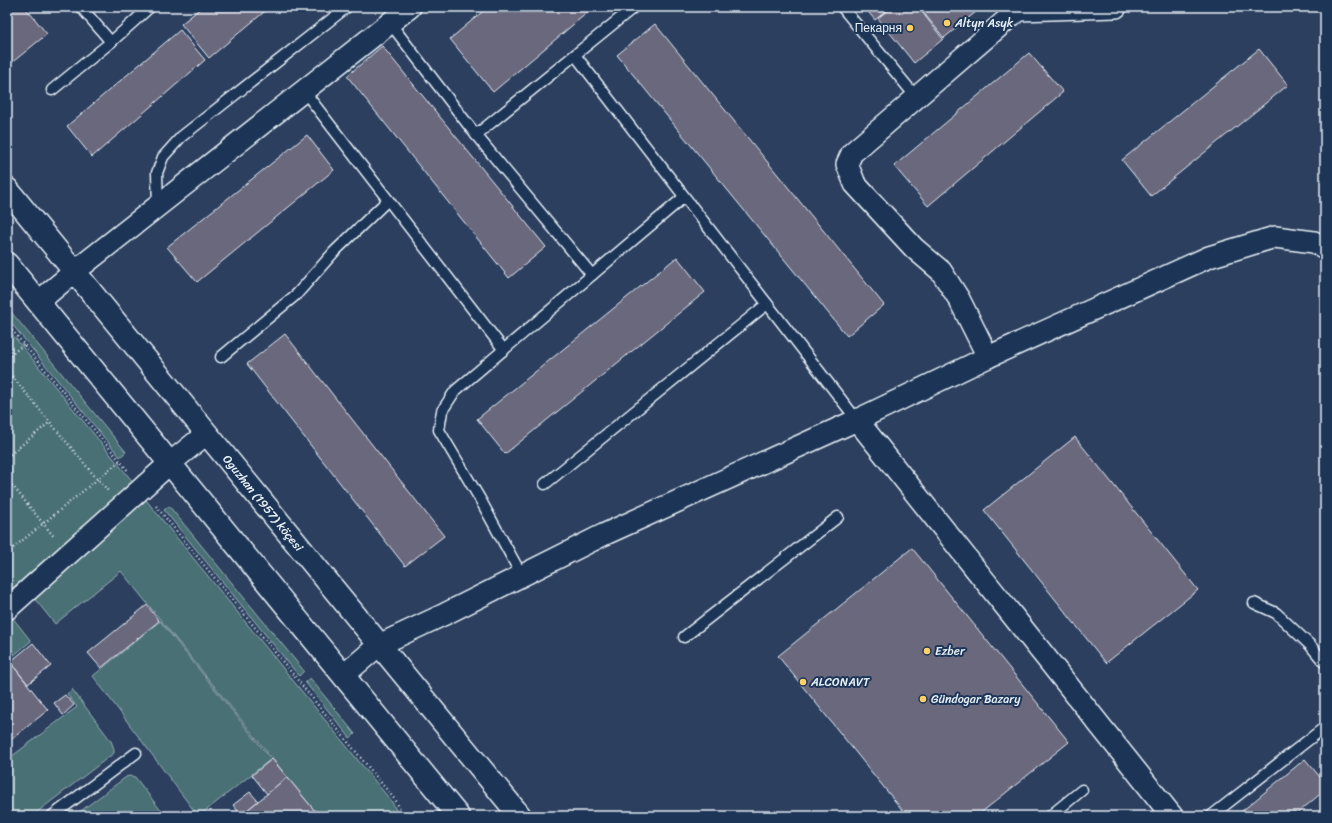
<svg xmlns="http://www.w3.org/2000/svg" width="1332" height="823" font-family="Sriracha,sans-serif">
	<rect width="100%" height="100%" fill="#2c3f5f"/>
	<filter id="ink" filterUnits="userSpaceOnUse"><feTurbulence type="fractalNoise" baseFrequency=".025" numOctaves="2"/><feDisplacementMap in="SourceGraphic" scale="8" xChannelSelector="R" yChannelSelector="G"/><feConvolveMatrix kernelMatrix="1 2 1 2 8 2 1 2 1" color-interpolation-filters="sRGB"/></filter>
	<g filter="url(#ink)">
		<g fill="#497074" stroke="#98b0b6">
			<path d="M7,307L126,452L120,457L7,318Z"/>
			<path d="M7,328L133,482L7,593Z"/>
			<path d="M146,500L392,802L399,816H319L121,571L55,624L34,598Z"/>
			<path d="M169,506L304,671L299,676L164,510Z"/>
			<path d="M12,617L31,641L7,661V622Z"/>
			<path d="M160,621L271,759L199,816H198L93,676Z"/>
			<path d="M310,678L355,734L350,738L305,682Z"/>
			<path d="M72,689L111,741L114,749V753L32,816H7V760L77,707L67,694Z"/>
			<path d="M129,776L135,777L165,816H74L126,777Z"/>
		</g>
		<g fill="#6a687d" stroke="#e8f1f8">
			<path d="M7,7H25L47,34L9,65L7,63Z"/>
			<path d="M202,7H270L209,58L181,24Z"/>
			<path d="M488,7H594L493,92L450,39Z"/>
			<path d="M864,7H891L875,20Z"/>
			<path d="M892,7H918L943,39L914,63L878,18Z"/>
			<path d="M919,7H982L944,38Z"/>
			<path d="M655,24L884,305L847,336L617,55Z"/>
			<path d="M180,30L205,60L92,157L67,126Z"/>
			<path d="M382,46L546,247L509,278L347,76Z"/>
			<path d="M1259,49L1288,85L1151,196L1122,160Z"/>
			<path d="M1029,53L1063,92L928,206L894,166Z"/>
			<path d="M307,135L334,170L197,282L167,247Z"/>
			<path d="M677,257L705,292L505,454L477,419Z"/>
			<path d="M285,334L444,536L405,566L247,364Z"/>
			<path d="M1075,437L1198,590L1106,663L984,510Z"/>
			<path d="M912,548L1069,742L977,816H907L778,656Z"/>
			<path d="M147,605L159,621L101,668L88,653Z"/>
			<path d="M33,643L51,666L28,684L10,662Z"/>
			<path d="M10,662L48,710L7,743V664Z"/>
			<path d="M65,695L74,705L63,715L54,703Z"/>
			<path d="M272,759L287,777L267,794L252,775Z"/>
			<path d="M1305,759L1325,783V790L1294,816H1236Z"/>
			<path d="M287,777L319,816H240L267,794Z"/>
			<path d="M250,792L258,801L241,815L233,805Z"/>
		</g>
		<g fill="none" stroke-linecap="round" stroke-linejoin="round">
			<g stroke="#e8f1f8" stroke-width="13">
				<g id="lane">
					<path d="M842,7L916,97"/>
					<path d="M390,23L476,135L634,7"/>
					<path d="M111,42L150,7"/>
					<path d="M575,55L857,420"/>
					<path d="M52,90L111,42L81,7"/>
					<path d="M304,91L504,350"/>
					<path d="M476,135L592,275"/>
					<path d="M158,206L157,173L163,157L181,137L347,7"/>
					<path d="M221,357L297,294L334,252L388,200"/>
					<path d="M545,484L767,304"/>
					<path d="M522,576L480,499L439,430L442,411L455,391L684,197"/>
					<path d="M1254,603L1276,613L1310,645L1325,663"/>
					<path d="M684,637L838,517"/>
					<path d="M52,816L136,753"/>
					<path d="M1050,816L1082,790"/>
					<path d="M1211,816L1325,727"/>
				</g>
			</g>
			<g stroke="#e8f1f8" stroke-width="24">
				<g id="street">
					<path d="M1015,7L1018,10L1116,7"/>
					<path d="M38,302L74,272L410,7"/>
					<path d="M988,357L959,299L941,271L914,248L855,184L847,164L852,153L1018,10"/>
					<path d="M857,420L1172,816"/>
					<path d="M7,609L169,464L206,434"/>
					<path d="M344,675L379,645L445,614L603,535L857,420L988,357L1209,257L1275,237L1314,242L1325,248"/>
				</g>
			</g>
			<g stroke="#e8f1f8" stroke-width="25">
				<g id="secondary">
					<path d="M7,189L364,626L520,816"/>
					<path d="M7,264L458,816"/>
				</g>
			</g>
			<g stroke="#e8f1f8" stroke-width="2.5" stroke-dasharray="1 3" stroke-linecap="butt">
				<path d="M7,112L12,108"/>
				<path d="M7,324L129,472"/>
				<path d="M7,358L24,344"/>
				<path d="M7,370L97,479L100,481L108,491"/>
				<path d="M7,457L50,422"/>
				<path d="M7,479L55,538"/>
				<path d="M156,506L396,801L403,816"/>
				<path d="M7,553L120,461"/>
			</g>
			<use href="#lane" stroke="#1d3557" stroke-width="10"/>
			<use href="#street" stroke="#1d3557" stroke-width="21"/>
			<use href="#secondary" stroke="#1d3557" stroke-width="22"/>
		</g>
	</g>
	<g fill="#ffd166" stroke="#1d3557" stroke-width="1.5">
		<circle cx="947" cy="23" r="4"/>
		<circle cx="910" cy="28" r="4"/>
		<circle cx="927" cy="651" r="4"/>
		<circle cx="803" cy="682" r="4"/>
		<circle cx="923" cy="699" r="4"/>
	</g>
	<g text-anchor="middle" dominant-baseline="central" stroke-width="4" stroke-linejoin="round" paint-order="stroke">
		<g font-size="12" fill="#e8f1f8" stroke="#1d3557" text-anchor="start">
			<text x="955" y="23">Altyn Asyk</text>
			<text x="902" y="28" text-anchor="end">Пекарня</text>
			<text x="935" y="651">Ezber</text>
			<text x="811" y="682">ALCONAVT</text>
			<text x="931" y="699">Gündogar Bazary</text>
		</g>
		<g font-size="12" fill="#e8f1f8" stroke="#1d3557">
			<text transform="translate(263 503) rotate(51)">Oguzhan (1957) köçesi</text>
		</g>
	</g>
	<rect width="1332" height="823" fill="none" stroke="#1d3557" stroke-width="24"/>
	<rect x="12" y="12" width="1308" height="799" fill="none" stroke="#e8f1f8" stroke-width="1.5" filter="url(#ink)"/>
</svg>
